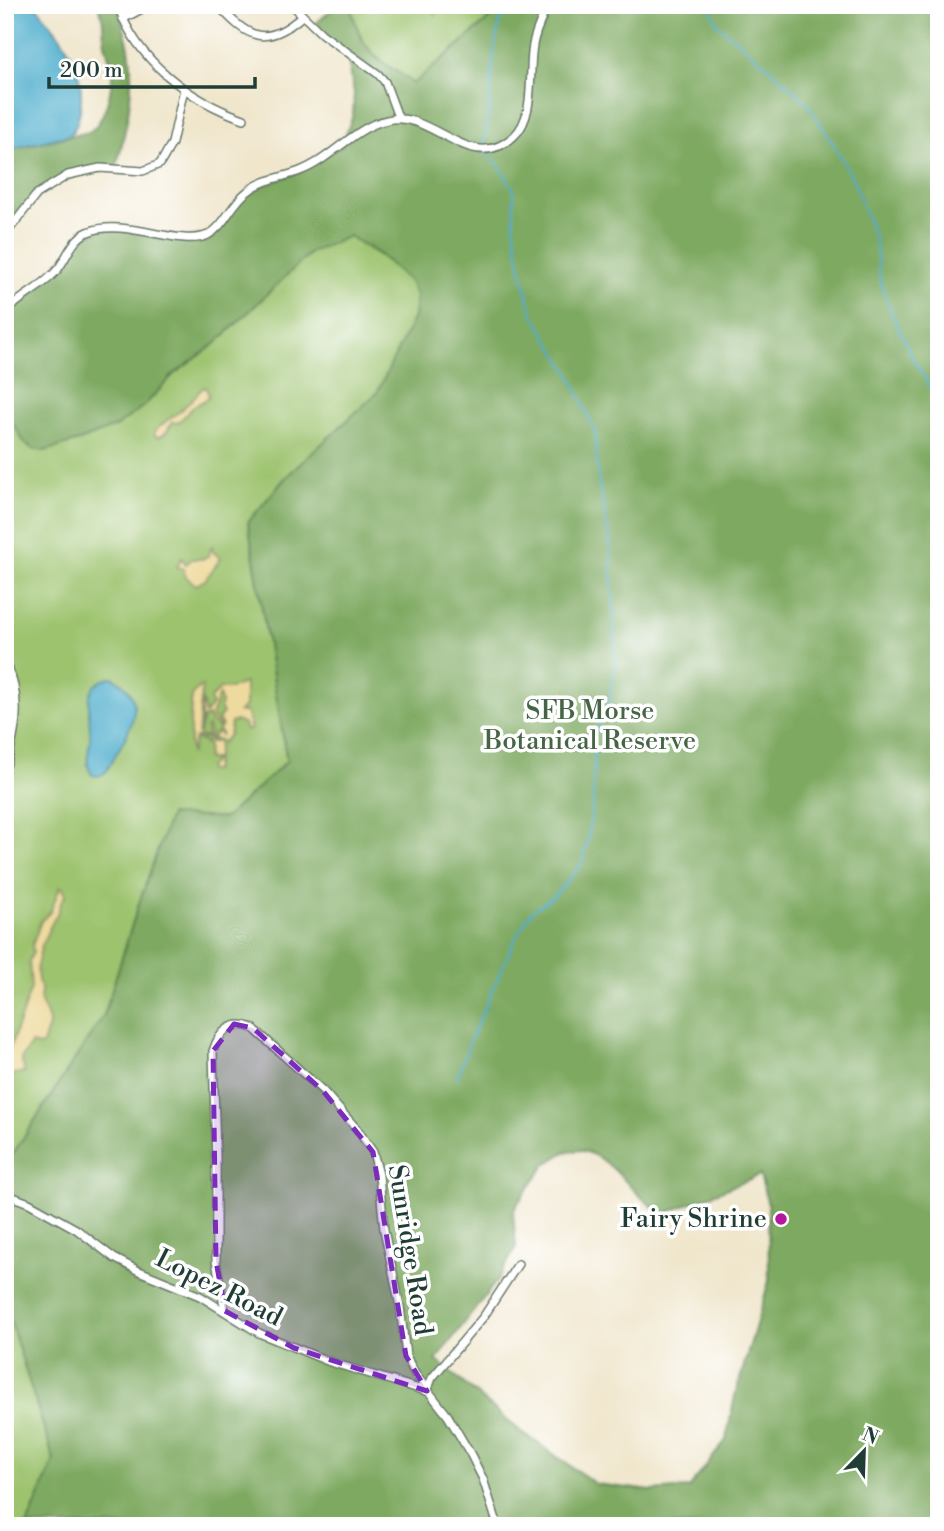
<svg xmlns="http://www.w3.org/2000/svg" width="944" height="1531" font-family="'Libre Bodoni',serif">
	<rect width="100%" height="100%" fill="#fff"/>
	<filter id="ink" filterUnits="userSpaceOnUse"><feTurbulence type="fractalNoise" baseFrequency=".0143" numOctaves="2"/><feDisplacementMap in="SourceGraphic" scale="14" xChannelSelector="R" yChannelSelector="G"/><feConvolveMatrix kernelMatrix="1 2 1 2 8 2 1 2 1" color-interpolation-filters="sRGB"/></filter>
	<filter id="wash" filterUnits="userSpaceOnUse"><feTurbulence type="fractalNoise" baseFrequency=".00686" numOctaves="4" result="noise"/><feDisplacementMap in="SourceGraphic" scale="28" xChannelSelector="R" yChannelSelector="G"/><feGaussianBlur stdDeviation="1.57" result="paint"/><feColorMatrix in="noise" values="0 0 0 0 0 0 0 0 0 0 0 0 0 0 0 0 0 1.4 0 .05"/><feComposite in="paint" operator="in"/></filter>
	<g filter="url(#wash)">
		<rect width="100%" height="100%" fill="#f0e6cc"/>
		<g fill="#9dc36e" stroke="#5e8051" stroke-width="2">
			<path d="M350,5H429L435,15L441,5H502L481,26L412,85C405,76 400,74 391,68C364,52 358,34 350,5Z"/>
			<path d="M513,151L377,393L286,477L248,522L287,761L225,818L138,906L104,1015L5,1166V421L15,426L24,442L146,404L173,375L215,344L311,252L349,236L395,266Z"/>
			<path d="M5,1305L54,1460L27,1526H5Z"/>
		</g>
		<g fill="#7ea961" stroke="#4e734a" stroke-width="2" fill-rule="evenodd">
			<path d="M98,5H118C121,20 126,34 129,48C136,89 126,129 116,168L90,169L45,188L5,235V150L90,132C105,120 113,90 112,70C111,59 105,49 104,37C102,23 105,20 98,5Z"/>
			<path d="M337,5H350C358,34 364,52 391,68C400,73 405,76 413,84L481,26L502,5H939V1526H27L54,1460L5,1305V1166L104,1015L138,906L170,815L225,818L287,761L248,522L286,477L377,393L414,317L416,295L411,283L379,254L349,236L311,252L215,344L173,375L146,404L117,426L82,440L45,451L33,449L24,442L15,426L5,421V313L45,282L78,239L105,228L186,238L211,233L246,192L300,171L342,145L353,115L354,93L347,53L312,27ZM580,1150C616,1158 631,1197 664,1214L760,1175L768,1205L769,1281L735,1396L726,1440L689,1488L652,1491L596,1484L519,1430L436,1360L499,1278L516,1247L513,1212L518,1203L546,1164L565,1152Z"/>
		</g>
		<g fill="#eeda9e" stroke="#868c69" stroke-width="2">
			<path d="M204,387L206,388L209,395L207,399L194,406L178,423L172,422C169,429 165,437 156,437L154,433C159,425 171,418 180,411C188,404 195,395 204,387Z"/>
			<path d="M212,545L213,552L221,558L205,580L196,585L186,577L183,569L177,567L182,558L186,564L192,559H202L208,556Z"/>
			<path d="M245,683V706L239,712H246L251,729L246,731L244,724L236,721L231,723L229,735L222,743L220,740L202,738L201,736L208,737L206,728L208,726L211,739L217,732L222,736L219,729L222,726L218,719L223,713L220,708L221,701L219,695L212,713V718L219,725L218,728L209,720V716L203,718L200,733L202,699L205,714L212,705L210,699L221,688L231,689L233,687Z"/>
			<path d="M202,686L198,737L203,742H218L219,744L214,771H209L208,768L215,759H207L208,745L195,738L191,754C189,745 190,701 193,694C196,689 197,689 202,686Z"/>
			<path d="M60,887L63,888L66,895C60,900 60,907 57,914C46,933 34,959 38,980C40,989 41,982 41,991C41,999 39,993 41,1002C43,1008 48,1015 49,1022C50,1029 44,1035 44,1043L40,1046L31,1044L21,1059L25,1072C3,1076 17,1075 5,1086V1062L31,988L29,960L33,953L32,946L41,921L50,912Z"/>
		</g>
		<g fill="#4dadcc" stroke="#367580" stroke-width="2">
			<path d="M5,5H35C61,36 87,66 80,110C78,120 77,127 70,135L5,150Z"/>
			<path d="M112,677C157,701 122,741 106,772L99,776L92,775C83,761 90,752 90,737C91,713 79,684 112,677Z"/>
		</g>
		<g fill="none" stroke-linecap="round" stroke-linejoin="round">
			<g stroke="#4dadcc" stroke-width="2">
				<path d="M709,5L717,24L772,70L806,102L831,140L853,179L875,239L880,280L890,309L913,359L939,402"/>
				<path d="M483,147C494,101 488,51 505,5"/>
				<path d="M457,1079L470,1041L517,935L532,911L554,896L582,864L588,839L593,801L595,733L609,700L616,661L610,540L598,479L595,432L571,376L532,313L520,265L514,226V190L498,164L484,152"/>
			</g>
		</g>
	</g>
	<g filter="url(#ink)">
		<g fill="none" stroke-linecap="round" stroke-linejoin="round">
			<g stroke="#687869" stroke-width="10">
				<g id="minor">
					<path d="M118,5C136,60 190,101 244,119"/>
					<path d="M218,5C247,38 266,48 301,17"/>
					<path d="M292,5L322,34L378,74L385,82L398,117"/>
					<path d="M123,19L149,5"/>
					<path d="M5,235L37,194L68,175L100,168L143,171L160,164L172,143L184,89"/>
					<path d="M5,313C21,295 44,287 58,269C67,257 73,238 88,232C124,217 181,248 208,235C225,226 231,204 247,192C262,179 282,178 300,171C332,159 354,127 387,120C433,109 470,177 514,136C536,116 528,72 533,45C535,31 542,18 548,5"/>
					<path d="M5,770C16,732 23,699 6,662"/>
					<path d="M5,1194L29,1203L76,1229L114,1258L139,1271L200,1296L259,1333L330,1362L426,1391"/>
					<path d="M225,1311L216,1261V1158L213,1051C219,1031 233,1019 253,1028L323,1091L357,1129L373,1152L379,1175L384,1230L400,1306L406,1356L415,1374L448,1416L471,1455L483,1479L498,1526"/>
					<path d="M427,1391L432,1378L484,1316L518,1264"/>
				</g>
			</g>
			<use href="#minor" stroke="#fff" stroke-width="7"/>
		</g>
	</g>
	<path fill="#7b2cbf" fill-opacity="0.2" stroke="#7b2cbf" stroke-width="5" stroke-dasharray="14 9" stroke-linejoin="round" d="M234,1024L253,1028L323,1091L373,1152L406,1356L427,1391L294,1348L225,1311L216,1261L213,1051Z"/>
	<circle fill="#b5179e" stroke="#fff" stroke-width="2.5" cx="781" cy="1219" r="7"/>
	<g text-anchor="middle" dominant-baseline="central" stroke-width="7" stroke-linejoin="round" paint-order="stroke">
		<g font-size="26" fill="#456545" stroke="#fff">
			<text x="590" y="711">SFB Morse<tspan x="590" dy="30">Botanical Reserve</tspan></text>
		</g>
		<g font-size="26" fill="#1f3d34" stroke="#fff" text-anchor="end">
			<text x="767" y="1219">Fairy Shrine</text>
		</g>
		<g font-size="26" fill="#1f3d34" stroke="#fff">
			<text transform="translate(410 1250) rotate(81)">Sunridge Road</text>
			<text transform="translate(219 1288) rotate(27)">Lopez Road</text>
		</g>
	</g>
	<rect width="944" height="1531" fill="none" stroke="#fff" stroke-width="28"/>
	<g transform="translate(864 1451) rotate(23)" stroke="#ffffff" stroke-width="5" paint-order="stroke">
	<path d="M0-5L12 26L0 18L-12 26Z" fill="#1f3d34"/>
	<text y="-10" font-size="19" font-weight="bold" text-anchor="middle" fill="#1f3d34">N</text>
	</g>
	<path d="M49 77v10h206v-10" fill="none" stroke="#1f3d34" stroke-width="3.5"/>
	<text x="60" y="77" font-size="21" fill="#1f3d34" stroke="#ffffff" stroke-width="5" paint-order="stroke">200 m</text>
</svg>
